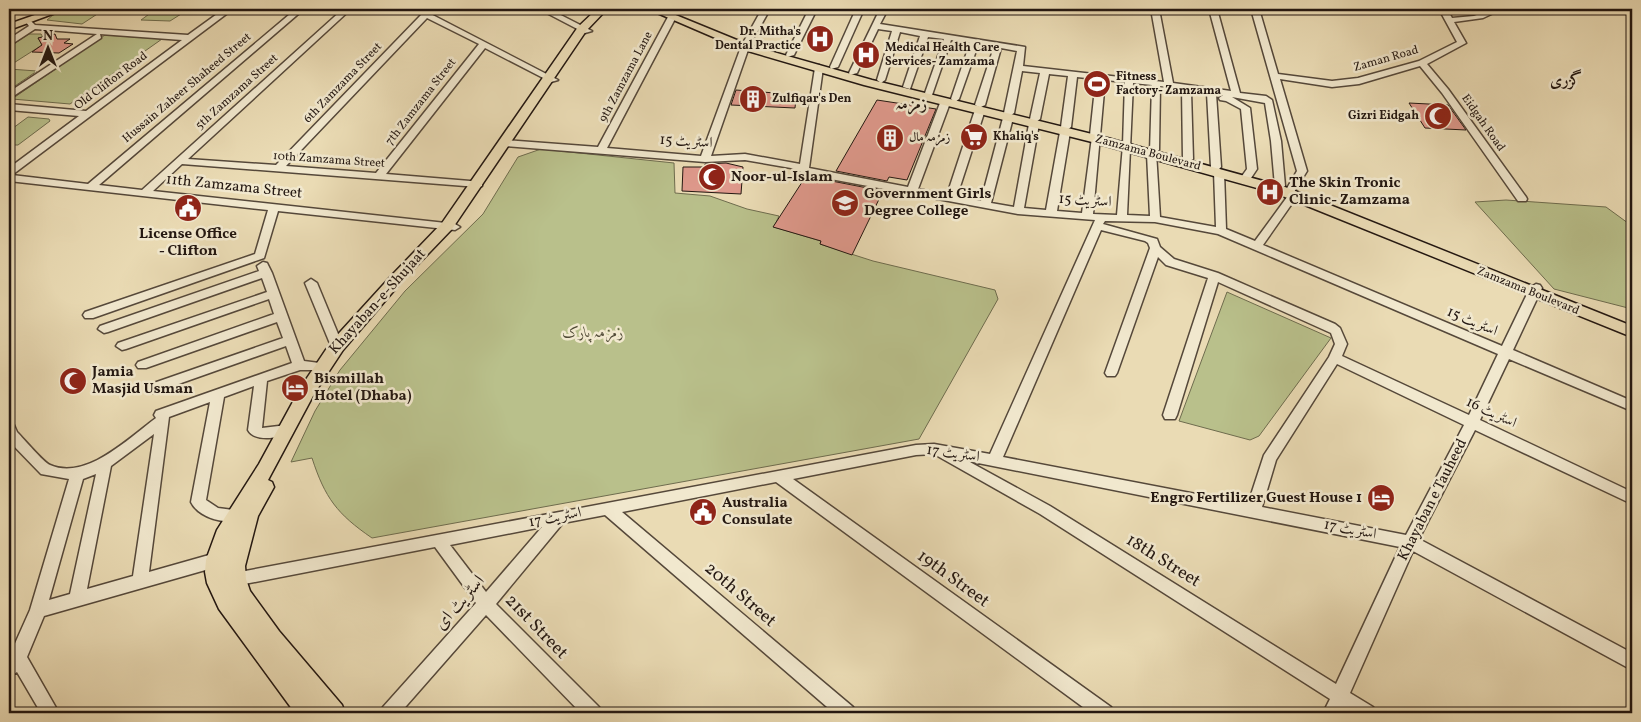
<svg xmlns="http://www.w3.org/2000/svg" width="1641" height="722" font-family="Vollkorn,Amiri,serif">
	<rect width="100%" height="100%" fill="#eadbb4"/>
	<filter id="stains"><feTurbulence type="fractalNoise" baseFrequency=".004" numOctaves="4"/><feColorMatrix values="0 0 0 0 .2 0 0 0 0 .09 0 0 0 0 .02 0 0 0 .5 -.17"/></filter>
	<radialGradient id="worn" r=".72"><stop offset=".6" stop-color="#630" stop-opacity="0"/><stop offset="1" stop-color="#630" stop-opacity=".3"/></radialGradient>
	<g fill="#b9c08b" stroke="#6e6c4e">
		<path d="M74,9H105L82,24L47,20L53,15Z"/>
		<path d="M156,9H189L170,21L141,20Z"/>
		<path d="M29,34H41L43,37L38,38L42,45L9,66V47Z"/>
		<path d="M105,35L162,39L70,104L12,99Z"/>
		<path d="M9,69L37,71L9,90Z"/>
		<path d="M28,117L49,119L50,121L18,145H9V131Z"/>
		<path d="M541,149L674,163L675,193L710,196L747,209L779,216L774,227L821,241L820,244L873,261L995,290L998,299L919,439L372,538C337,514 325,498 312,458L291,462L315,411L340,370L405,291L483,214L518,157Z"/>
		<path d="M1506,200L1606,207L1632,226V309L1554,289L1475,202Z"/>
		<path d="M1227,292L1331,338L1259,436L1250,440L1179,421Z"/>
	</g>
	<g fill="#df998c" stroke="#231711">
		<path d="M55,34L57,39H70L64,43L73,44L59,53L32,52L42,45L38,38Z"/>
		<path d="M736,90L775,93L774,98H796L795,108L731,105Z"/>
		<path d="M877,100L936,109L907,180L889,177L887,181L836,171Z"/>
		<path d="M1409,103L1448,105L1466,130L1425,128Z"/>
		<path d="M726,163L743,167L741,194L682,191L683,167H705V164Z"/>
		<path d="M806,176L883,191L852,255L820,244L821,241L773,227Z"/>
	</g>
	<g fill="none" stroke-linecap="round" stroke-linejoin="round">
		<g stroke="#55483a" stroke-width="3">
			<g id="minor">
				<path d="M224,9H233L12,175L88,184L296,9H304L99,185L142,190L343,9H351L188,159L276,165L421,15L412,9H421L558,80L551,82L485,48L386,174L482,182V186L478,187L182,164L153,191L455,224L460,227L455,230L278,211L264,258L93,318H85L83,315L85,312L255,254L268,210L9,181V168L79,116L9,110V104L86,111L182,40L100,34L101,38L9,99V92L97,34L35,29L12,44H9V39L29,26L25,21L29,19L35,25L188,35ZM427,18L479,44L376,173L286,166Z"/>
				<path d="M539,9H549L592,31L585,33Z"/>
				<path d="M762,9H770L751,43L748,45L749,47L711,156L745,154L800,164L815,68L819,65L823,68L809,168L908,187L940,103L945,100L950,103L918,189L947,195L975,110L979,107L975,105L994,47L978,45L959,99L955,102L951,99L970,43L951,40L932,95H926L925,93L944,39L928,37L910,89L903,87L920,36L900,32L885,80L881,83L877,80L892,31L878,29L857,73L850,75L849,73L880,9H888L880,24L1025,47L1023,66L1164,82L1151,9H1159L1173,83L1231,91L1209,9H1217L1240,93L1266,96L1272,100L1281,141L1285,186L1280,189L1275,186L1271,141L1265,103L1232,97L1250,108L1257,169L1251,178H1243L1242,176L1247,169L1241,109L1226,101L1220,100L1219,98L1223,95L1216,94L1221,167L1219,169L1224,172L1226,229L1255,241L1290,193L1286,190L1297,171L1251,9H1259L1278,74L1332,81L1358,78L1419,61L1457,42L1439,9H1447L1452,18L1474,16L1493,9H1502L1483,18L1454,22L1466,43L1427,64L1448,89L1526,197L1527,199L1526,201H1518L1442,93L1420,66L1359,84L1332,87L1280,79L1307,171L1294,192L1298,195L1263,245L1502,346L1530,288L1536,284L1540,285L1542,288L1513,350L1632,401V411L1509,359L1480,420L1632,492V504L1475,430L1419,539L1632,653V670L1413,551L1350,693L1373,707L1376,713H1352L1343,708L1341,713H1323L1330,699L1040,514L934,454L916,455L793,479L1111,707L1114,713H1091L776,482L622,512L853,707L856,713H834L605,515L563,523L496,604L599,707L602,713H581L486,615L400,713H380L383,707L476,603L435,547L229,587L224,585L221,580L224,575L916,445L934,444L990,454L1095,220L1018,214L809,175L791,168L745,160L705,162L505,146L500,143L505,140L598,147L668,17L672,15L676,17L607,148L701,156L741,47L744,45L743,43ZM1001,48L1017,51L1004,113L1007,115L1003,118L981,201L957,196L985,110L981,107L985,105ZM1022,71L1040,73L1030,119L1033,121L1029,124L1014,207L991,203L1013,118L1010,116L1014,113ZM1049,74L1068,76L1061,127L1064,129L1060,132L1046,210L1024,208L1039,124L1036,122L1040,119ZM1077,77L1096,79L1090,135L1092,137L1082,213L1057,211L1070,132L1067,130L1071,127ZM1105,80L1125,82L1123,145L1117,215L1093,214ZM1133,83L1152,85L1150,152L1147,154L1150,216L1127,215ZM1160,86L1182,89L1183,159L1188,162L1193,159L1191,91L1207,93L1211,167L1216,170L1214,172L1216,227L1160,217L1156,152L1159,150ZM1105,221L1155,222L1218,234L1498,354L1469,415L1342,356L1347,344L1340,328L1335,324L1218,273L1174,259L1160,247L1157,239L1103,224ZM1101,230L1145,241L1148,243L1150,248L1105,373L1107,376H1115L1117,373L1158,257L1166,265L1208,278L1163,415L1165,419H1175L1177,415L1218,282L1331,333L1335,344L1329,357L1264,455L1248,504L1003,457ZM1337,364L1464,425L1406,535L1262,507L1276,460ZM968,461L1400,547L1336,684L1050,506ZM542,527L486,592L450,545Z"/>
				<path d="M809,9H817L794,55L787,57L786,55Z"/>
				<path d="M856,9H864L838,67L831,69L830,67Z"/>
				<path d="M263,262L267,263L272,273L304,361L327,364L329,367L327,370H300L267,381L262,428L287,425L292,426L294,430L292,434C280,437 255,443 248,430L254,386L224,397L206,500L218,508L241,511L243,515L241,519C225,525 199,518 191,502L210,402L169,417L149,572L216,553L221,555L224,560L221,565L216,567L44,616L27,657L59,713H41L17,672L9,677V657L30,610L69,479L41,474L9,441V424L14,425L17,432C24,439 43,462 50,465C86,481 129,438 156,418L154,415L156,411L292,363L286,346L153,393L148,391L147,388L148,385L283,338L277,322L146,368H138L136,365L138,362L274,314L269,299L126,349L122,350L116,346L118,343L267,292L262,278L108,332L104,333L98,329L100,326L259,271L257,266ZM154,434L133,576L87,589L111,466ZM96,474L70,594L49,600L83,479Z"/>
				<path d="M311,279L317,283L343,346L341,349L337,350L331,346L305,283Z"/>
			</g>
		</g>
		<g stroke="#231711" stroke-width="3">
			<g id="major">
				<path d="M52,9H66L9,30V24Z"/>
				<path d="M597,9H607L586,31L452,229L403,280L343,350L314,394L268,480L272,482L274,487L258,516L245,566L246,579L250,591L279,631L342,705L345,713H295L219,609L207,583L205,572L206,560L217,530L259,464L301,387L331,342L393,274L442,223L578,27Z"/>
				<path d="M648,9H661L749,45L872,80L1100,136L1285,187L1632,326V337L1275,193L1092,142L864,85L741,49Z"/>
			</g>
		</g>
		<use href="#minor" fill="#f1e8ce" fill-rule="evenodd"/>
		<use href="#major" fill="#eadbb4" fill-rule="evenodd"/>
	</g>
	<defs>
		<g id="hospital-disc" transform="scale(1.4375)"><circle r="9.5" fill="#8f2418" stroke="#f1e8ce"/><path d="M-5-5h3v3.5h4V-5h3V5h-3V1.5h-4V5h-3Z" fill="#fff"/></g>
		<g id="stadium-disc" transform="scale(1.4375)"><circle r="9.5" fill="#8f2418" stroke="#f1e8ce"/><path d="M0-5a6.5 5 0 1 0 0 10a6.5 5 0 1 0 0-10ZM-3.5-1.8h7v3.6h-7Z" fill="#fff"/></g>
		<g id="building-disc" transform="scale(1.4375)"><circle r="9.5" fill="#8f2418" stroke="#f1e8ce"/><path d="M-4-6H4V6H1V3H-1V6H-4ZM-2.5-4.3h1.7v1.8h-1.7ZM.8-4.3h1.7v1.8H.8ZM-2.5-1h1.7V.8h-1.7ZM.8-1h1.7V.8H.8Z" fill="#fff"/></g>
		<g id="mosque-disc" transform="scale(1.4375)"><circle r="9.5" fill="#8f2418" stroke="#f1e8ce"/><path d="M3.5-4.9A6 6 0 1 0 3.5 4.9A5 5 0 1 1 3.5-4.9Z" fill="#fff"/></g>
		<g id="supermarket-disc" transform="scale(1.4375)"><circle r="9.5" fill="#8f2418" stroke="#f1e8ce"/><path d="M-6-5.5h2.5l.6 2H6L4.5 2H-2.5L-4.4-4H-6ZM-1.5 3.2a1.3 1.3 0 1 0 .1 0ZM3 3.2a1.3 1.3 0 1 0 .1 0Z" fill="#fff"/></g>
		<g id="university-disc" transform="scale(1.4375)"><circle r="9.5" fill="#8f2418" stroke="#f1e8ce"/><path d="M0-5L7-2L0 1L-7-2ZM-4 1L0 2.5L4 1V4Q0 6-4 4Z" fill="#fff"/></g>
		<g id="civic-disc" transform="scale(1.4375)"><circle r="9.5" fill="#8f2418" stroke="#f1e8ce"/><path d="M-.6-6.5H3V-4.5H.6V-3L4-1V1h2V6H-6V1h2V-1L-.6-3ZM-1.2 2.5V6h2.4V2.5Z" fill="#fff"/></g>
		<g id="hotel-disc" transform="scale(1.4375)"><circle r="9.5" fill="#8f2418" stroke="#f1e8ce"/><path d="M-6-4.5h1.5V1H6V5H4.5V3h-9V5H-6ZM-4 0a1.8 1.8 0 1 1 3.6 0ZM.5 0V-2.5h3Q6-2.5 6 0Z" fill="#fff"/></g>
	</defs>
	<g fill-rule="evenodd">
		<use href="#hospital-disc" x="820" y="39"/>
		<use href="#hospital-disc" x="866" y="55"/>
		<use href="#stadium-disc" x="1097" y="84"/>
		<use href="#building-disc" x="753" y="99"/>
		<use href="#mosque-disc" x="1438" y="116"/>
		<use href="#supermarket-disc" x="974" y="137"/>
		<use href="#building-disc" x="890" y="138"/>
		<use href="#mosque-disc" x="712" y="177"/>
		<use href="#hospital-disc" x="1270" y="192"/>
		<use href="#university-disc" x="845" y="203"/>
		<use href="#civic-disc" x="188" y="208"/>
		<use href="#mosque-disc" x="73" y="381"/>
		<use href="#hotel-disc" x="295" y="388"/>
		<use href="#hotel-disc" x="1381" y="498"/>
		<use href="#civic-disc" x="703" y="512"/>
	</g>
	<g text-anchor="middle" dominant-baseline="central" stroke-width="5" stroke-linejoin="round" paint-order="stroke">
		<g font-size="12" font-weight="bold" fill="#231711" stroke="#f1e8ce" text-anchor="start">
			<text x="801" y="32" text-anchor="end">Dr. Mitha's<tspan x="801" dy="14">Dental Practice</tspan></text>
			<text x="885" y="48">Medical Health Care<tspan x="885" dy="14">Services- Zamzama</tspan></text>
			<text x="1116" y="77">Fitness<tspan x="1116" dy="14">Factory- Zamzama</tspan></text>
			<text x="772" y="99">Zulfiqar's Den</text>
			<text x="1419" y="116" text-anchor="end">Gizri Eidgah</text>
			<text x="993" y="137">Khaliq's</text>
			<text x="909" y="138">زمزمہ مال</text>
		</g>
		<g font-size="12" fill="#231711" stroke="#f1e8ce">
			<text transform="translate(1386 59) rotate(-16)">Zaman Road</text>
			<text transform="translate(626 77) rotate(-62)">9th Zamzama Lane</text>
			<text transform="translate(111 81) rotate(-37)">Old Clifton Road</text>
			<text transform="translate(343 83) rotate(-46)">6th Zamzama Street</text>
			<text transform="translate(187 88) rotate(-40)">Hussain Zaheer Shaheed Street</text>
			<text transform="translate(237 92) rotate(-42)">5th Zamzama Street</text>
			<text transform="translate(421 102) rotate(-52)">7th Zamzama Street</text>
			<text transform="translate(1483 123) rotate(55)">Eidgah Road</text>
			<text transform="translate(1148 153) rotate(15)">Zamzama Boulevard</text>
			<text transform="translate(329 160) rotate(4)">10th Zamzama Street</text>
			<text transform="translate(1528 291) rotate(22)">Zamzama Boulevard</text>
		</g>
		<g font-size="15" fill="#231711" stroke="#f1e8ce">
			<text transform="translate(686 142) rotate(4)">اسٹریٹ 15</text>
			<text transform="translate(234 187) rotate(6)">11th Zamzama Street</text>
			<text transform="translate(1085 201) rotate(4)">اسٹریٹ 15</text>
			<text transform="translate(378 302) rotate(-48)">Khayaban-e-Shujaat</text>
			<text transform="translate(1472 322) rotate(23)">اسٹریٹ 15</text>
			<text transform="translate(1491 413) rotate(25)">اسٹریٹ 16</text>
			<text transform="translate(953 454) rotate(8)">اسٹریٹ 17</text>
			<text transform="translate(1433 500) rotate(-63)">Khayaban e Tauheed</text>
			<text transform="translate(555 518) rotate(-11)">اسٹریٹ 17</text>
			<text transform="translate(1350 530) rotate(11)">اسٹریٹ 17</text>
		</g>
		<g font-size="15" font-weight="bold" fill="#231711" stroke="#f1e8ce" text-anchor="start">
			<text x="731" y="177">Noor-ul-Islam</text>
			<text x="1289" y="183">The Skin Tronic<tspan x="1289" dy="17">Clinic- Zamzama</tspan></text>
			<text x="864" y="194">Government Girls<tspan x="864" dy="17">Degree College</tspan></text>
			<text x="188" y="234" text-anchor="middle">License Office<tspan x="188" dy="17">- Clifton</tspan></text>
			<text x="92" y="372">Jamia<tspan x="92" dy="17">Masjid Usman</tspan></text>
			<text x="314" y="379">Bismillah<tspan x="314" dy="17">Hotel (Dhaba)</tspan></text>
			<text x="1362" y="498" text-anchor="end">Engro Fertilizer Guest House 1</text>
			<text x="722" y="503">Australia<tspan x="722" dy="17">Consulate</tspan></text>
		</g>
		<g font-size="15" font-style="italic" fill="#504a36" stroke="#f1e8ce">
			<text x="593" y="333">زمزمہ پارک</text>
		</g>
		<g font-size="16" font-weight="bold" fill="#231711" stroke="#f1e8ce">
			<text x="1566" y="81">گزری</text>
			<text x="911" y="105">زمزمہ</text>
		</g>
		<g font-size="18" fill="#231711" stroke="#f1e8ce">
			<text transform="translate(1163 561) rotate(32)">18th Street</text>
			<text transform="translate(953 579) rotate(36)">19th Street</text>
			<text transform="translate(740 595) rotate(41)">20th Street</text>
			<text transform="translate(460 603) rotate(-49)">اسٹریٹ ای</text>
			<text transform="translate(536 627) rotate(46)">21st Street</text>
		</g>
	</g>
	<rect width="1641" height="722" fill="none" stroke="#eadbb4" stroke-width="30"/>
	<rect x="10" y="10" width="1621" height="702" fill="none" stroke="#231711" stroke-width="2.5"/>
	<rect x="15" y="15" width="1611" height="692" fill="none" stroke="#231711"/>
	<g transform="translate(48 48)" stroke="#f1e8ce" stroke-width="4" paint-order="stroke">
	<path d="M0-4L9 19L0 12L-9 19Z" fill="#231711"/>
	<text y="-8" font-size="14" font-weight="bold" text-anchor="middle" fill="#231711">N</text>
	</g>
	<rect width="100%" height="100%" filter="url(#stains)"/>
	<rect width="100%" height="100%" fill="url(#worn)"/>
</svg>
